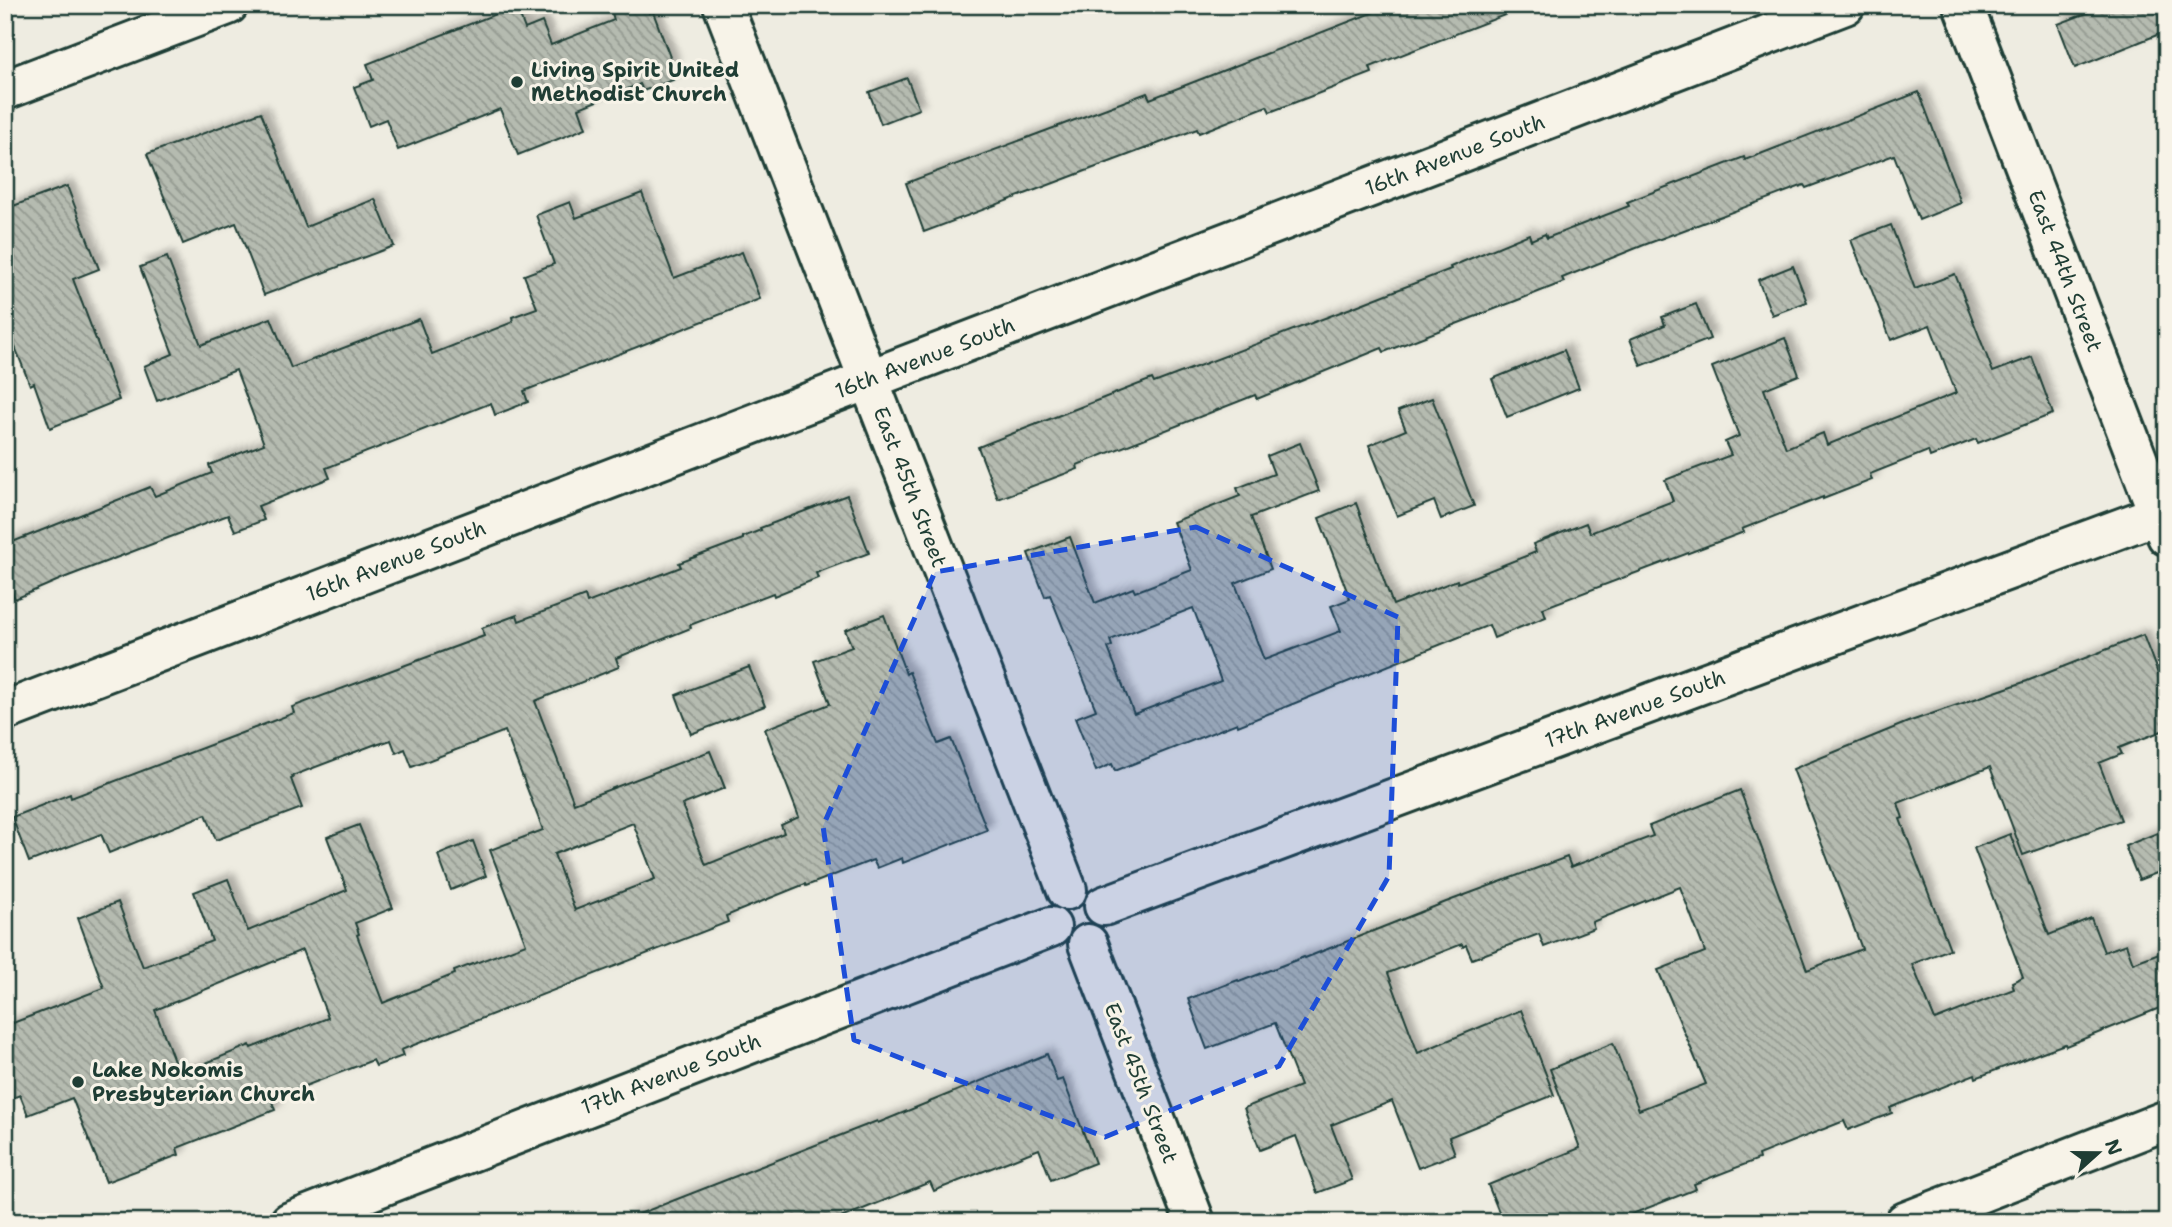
<svg xmlns="http://www.w3.org/2000/svg" width="2172" height="1227" font-family="'Shantell Sans',sans-serif">
	<defs>
		<pattern id="building-back-hatch" width="6" height="6" patternUnits="userSpaceOnUse" patternTransform="scale(1.75)"><rect width="6" height="6" fill="#b5bbb0"/><path d="M-1 5l2 2M0 0l6 6M5-1l2 2" fill="none" stroke="#939990"/></pattern>
		<filter id="shadow"><feDropShadow dx="6" dy="-6" stdDeviation="3.5" flood-color="#0004"/></filter>
	</defs>
	<rect width="100%" height="100%" fill="#eeece1"/>
	<filter id="ink" filterUnits="userSpaceOnUse"><feTurbulence type="fractalNoise" baseFrequency=".0143" numOctaves="2"/><feDisplacementMap in="SourceGraphic" scale="14" xChannelSelector="R" yChannelSelector="G"/><feConvolveMatrix kernelMatrix="1 2 1 2 8 2 1 2 1" color-interpolation-filters="sRGB"/></filter>
	<g filter="url(#ink)">
		<g fill="url(#building-back-hatch)" stroke="#1f3d34" stroke-width="2" fill-rule="evenodd" filter="url(#shadow)">
			<path d="M632,5H646L649,13L653,12L673,65L668,68L673,80L643,91L640,84L579,108L586,128L518,155L500,109L398,150L386,119L369,126L354,87L373,80L367,64L516,6L525,29L542,22L551,45L614,20L612,13Z"/>
			<path d="M1392,5H1522L1523,8L1370,67L1372,73L1270,112L1267,106L1199,133L1197,129L924,232L906,183L1147,93L1150,99Z"/>
			<path d="M2108,5H2167V31L2075,68L2058,24Z"/>
			<path d="M907,78L919,109L881,124L869,92Z"/>
			<path d="M1919,92L1961,203L1919,220L1894,155L1806,188L1804,185L1644,245L1562,278L1564,282L1518,300L1384,352L1382,348L1257,399L1255,395L1077,465L1078,469L998,499L978,447L1152,379L1154,383L1351,308L1451,269L1450,267L1529,234L1531,240L1545,234L1547,238L1629,206L1627,202L1744,157L1745,160Z"/>
			<path d="M261,112L306,227L375,199L394,246L264,295L236,223L183,244L147,154Z"/>
			<path d="M67,186L99,269L73,279L119,400L50,428L34,383L30,385L5,321V209Z"/>
			<path d="M642,193L674,278L742,252L760,299L524,391L528,402L495,415L491,403L326,468L330,478L258,506L264,520L235,531L228,515L66,577L15,599L5,576V545L150,487L155,496L212,473L209,465L264,444L236,370L157,401L144,366L173,354L140,267L167,257L201,345L271,318L291,368L419,319L432,354L513,322L512,317L537,308L524,275L554,264L536,215L570,202L576,218Z"/>
			<path d="M1891,225L1915,289L1955,274L1993,372L2032,357L2053,414L1978,443L1976,439L1930,457L1928,451L1870,474L1872,480L1823,499V497L1742,529L1744,532L1543,608L1546,617L1494,638L1489,625L1238,726L1237,723L1115,771L1112,764L1096,771L1075,718L1096,710L1050,595L1045,597L1028,553L1070,537L1095,603L1133,588L1135,592L1192,570L1173,522L1240,496L1237,488L1274,474L1267,456L1300,443L1319,491L1251,517L1271,569L1235,583L1264,660L1341,631L1331,606L1350,599L1319,518L1356,503L1393,605L1457,580L1458,583L1536,552L1533,544L1586,523L1590,533L1673,501L1665,480L1731,455L1725,442L1739,436L1712,367L1785,338L1799,375L1764,389L1786,448L1823,433L1827,445L1956,393L1930,325L1891,340L1867,278H1866L1851,240ZM1193,608L1221,681L1134,714L1108,648L1112,646L1110,640Z"/>
			<path d="M1793,266L1807,302L1772,315L1758,280Z"/>
			<path d="M1696,304L1710,339L1641,366L1630,339L1665,325L1662,317Z"/>
			<path d="M1564,350L1579,388L1507,417L1492,379Z"/>
			<path d="M1432,398L1474,506L1441,519L1434,501L1397,516L1369,445L1406,430L1398,411Z"/>
			<path d="M847,495L869,553L816,573L818,578L774,596L773,593L690,625L691,628L616,658L619,667L535,701L574,803L710,751L725,788L682,805L706,865L784,833L781,825L799,817L765,729L830,704L814,661L852,647L845,630L884,615L906,674L909,672L938,744L951,739L987,830L903,863L902,858L877,868L873,860L806,886L805,884L726,916L728,922L401,1050L403,1056L376,1066L373,1060L271,1099L275,1110L177,1148L179,1155L106,1182L72,1098L28,1115L20,1095L5,1101V1026L104,988L78,918L118,902L143,967L212,941L194,892L228,879L248,931L347,890L327,837L359,825L393,908L355,923L359,934L357,935L383,1003L455,974L454,971L526,944L490,850L543,830L505,731L412,767L405,749L396,753L391,740L376,745V744L292,776L293,778L291,779L302,808L216,840L206,814L109,853L101,834L29,862L12,817L70,794L71,798L294,713L292,707L484,636L482,628L517,615L519,621L585,596L587,603L681,567L679,563L743,539V537L761,530L760,528ZM633,823L655,879L575,910L554,854ZM302,950L328,1018L251,1048L250,1045L179,1074L155,1010Z"/>
			<path d="M2143,635L2167,697V729L2119,748L2122,754L2099,763L2121,820L2023,855L1990,767L1898,803L1903,818L1900,819L1950,949L1912,964L1935,1020L2014,989L2012,982L2023,977L1974,848L2010,834L2049,935L2091,918L2104,952L2126,944L2133,963L2167,950V1005L2066,1046L2065,1044L2040,1053L1976,1078L1975,1074L1890,1108L1892,1113L1848,1130L1844,1121L1758,1155L1759,1159L1694,1184L1696,1189L1612,1222H1503L1488,1185L1580,1148L1550,1069L1613,1043L1639,1110L1706,1084L1658,970L1705,952L1680,887L1592,922L1594,928L1544,947L1539,934L1472,959L1466,945L1463,947L1462,944L1388,973L1418,1053L1521,1010L1554,1095L1449,1137L1455,1154L1418,1168L1392,1101L1331,1125L1352,1180L1317,1193L1296,1136L1260,1150L1244,1108L1300,1086L1275,1023L1207,1049L1188,999L1238,980L1239,982L1304,957L1305,958L1446,902L1567,857L1571,867L1653,836L1649,826L1740,790L1807,970L1862,949L1793,769L1908,722L2027,681Z"/>
			<path d="M749,667L765,706L691,734L676,695Z"/>
			<path d="M2167,829V869L2139,880L2125,846Z"/>
			<path d="M473,841L486,876L451,890L438,855Z"/>
			<path d="M1047,1054L1057,1081L1063,1079L1095,1163L1051,1180L1039,1149L934,1191L930,1182L831,1222H627L626,1219L877,1121L878,1123Z"/>
		</g>
		<g fill="none" stroke-linecap="round" stroke-linejoin="round">
			<g stroke="#1f3d34" stroke-width="44">
				<g id="street">
					<path d="M723,5L1067,890"/>
					<path d="M1963,5L2167,536"/>
					<path d="M5,711L1845,5"/>
					<path d="M1104,906L2167,511"/>
					<path d="M1088,944L1195,1222"/>
					<path d="M290,1222L1051,927"/>
					<path d="M1905,1222L2167,1120"/>
				</g>
			</g>
			<g stroke="#1f3d34" stroke-width="44">
				<path id="secondary" d="M5,90L228,5"/>
			</g>
			<use href="#street" stroke="#f7f3e8" stroke-width="38"/>
			<use href="#secondary" stroke="#f7f3e8" stroke-width="38"/>
		</g>
	</g>
	<path fill="#1d4ed8" fill-opacity="0.2" stroke="#1d4ed8" stroke-width="5" stroke-dasharray="14 9" stroke-linejoin="round" d="M1196,527L1398,617L1389,876L1279,1066L1105,1137L854,1040L823,826L935,572Z"/>
	<g fill="#1f3d34" stroke="#f7f3e8" stroke-width="2.5">
		<circle cx="517" cy="82" r="7"/>
		<circle cx="78" cy="1082" r="7"/>
	</g>
	<g text-anchor="middle" dominant-baseline="central" stroke-width="6" stroke-linejoin="round" paint-order="stroke">
		<g font-size="21" font-weight="bold" fill="#1f3d34" stroke="#f7f3e8" text-anchor="start">
			<text x="531" y="70">Living Spirit United<tspan x="531" dy="24">Methodist Church</tspan></text>
			<text x="92" y="1070">Lake Nokomis<tspan x="92" dy="24">Presbyterian Church</tspan></text>
		</g>
		<g font-size="21" fill="#1f3d34" stroke="#f7f3e8">
			<text transform="translate(1455 155) rotate(-21)">16th Avenue South</text>
			<text transform="translate(2065 271) rotate(69)">East 44th Street</text>
			<text transform="translate(925 358) rotate(-21)">16th Avenue South</text>
			<text transform="translate(910 487) rotate(69)">East 45th Street</text>
			<text transform="translate(396 561) rotate(-21)">16th Avenue South</text>
			<text transform="translate(1635 709) rotate(-20)">17th Avenue South</text>
			<text transform="translate(671 1074) rotate(-21)">17th Avenue South</text>
			<text transform="translate(1141 1083) rotate(69)">East 45th Street</text>
		</g>
	</g>
	<rect width="2172" height="1227" fill="none" stroke="#f7f3e8" stroke-width="28"/>
	<rect x="14" y="14" width="2144" height="1199" fill="none" stroke="#1f3d34" stroke-width="2.5" filter="url(#ink)"/>
	<g transform="translate(2098 1153) rotate(69)" stroke="#f7f3e8" stroke-width="5" paint-order="stroke">
	<path d="M0-5L12 26L0 18L-12 26Z" fill="#1f3d34"/>
	<text y="-10" font-size="19" font-weight="bold" text-anchor="middle" fill="#1f3d34">N</text>
	</g>
</svg>
